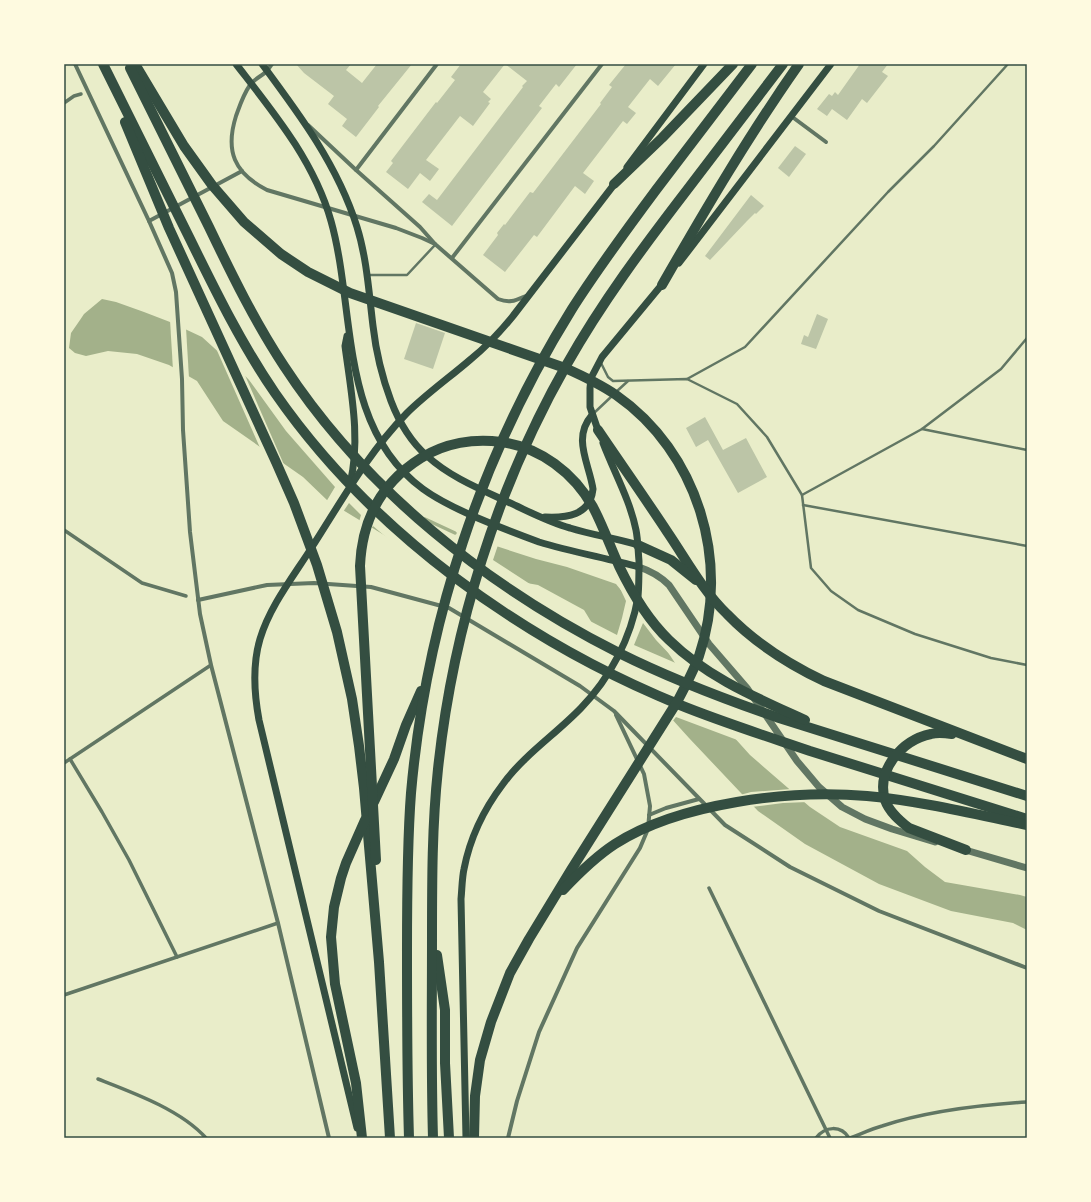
<svg xmlns="http://www.w3.org/2000/svg" width="1091" height="1202" font-family="'Asap Condensed',sans-serif">
	<rect width="100%" height="100%" fill="#e9edc9"/>
	<path fill="#a3b18a" d="M102,299L116,302L144,312L170,322L202,337L290,417L402,510L456,533L536,559L567,567L616,584L654,631L696,695L750,755L810,807L840,827L907,851L925,867L945,882L1020,895L1027,897V930L1013,923L951,911L879,884L805,844L758,811L689,738L606,646L584,610L538,585L448,569L417,555L328,501L303,477L223,421L197,381L169,365L137,354L108,351L86,356L75,353L69,348L71,333L80,320L84,314Z"/>
	<g fill="#e9edc9">
		<path d="M170,320L186,328L189,378L173,370Z"/>
		<path d="M215,346L292,415L404,509L456,531L498,545L493,560L533,586L447,571L416,557L393,543L373,526L371,529L359,522L361,515L349,503L343,512L327,503L326,502L335,487L286,431L244,373L285,467L261,450Z"/>
		<path d="M617,582L655,629L676,661L656,640L643,623L634,645L678,664L698,694L740,741L676,717L672,722L604,647L588,620L617,635L622,618L626,601Z"/>
		<path d="M791,789L808,802L783,803L751,807L740,795L751,792Z"/>
	</g>
	<g fill="none" stroke-linecap="round" stroke-linejoin="round">
		<path stroke="#a3b18a" stroke-width="3.5" d="M425,519L455,533"/>
	</g>
	<g fill="#bcc5a7">
		<path d="M296,64H351L346,70L362,83L377,64H412L378,106L379,107L356,137L342,126L347,119L328,104L334,96L304,73Z"/>
		<path d="M461,64H505L483,92L491,99L488,102L490,103L473,126L460,116L426,160L439,169L430,181L420,173L408,189L386,172L393,163L391,161L410,136L436,102L437,103L455,80L451,77Z"/>
		<path d="M505,64H577L559,87L556,84L539,106L542,108L452,226L422,202L429,194L437,200L523,87L522,86L527,81Z"/>
		<path d="M626,64H676L658,86L650,79L628,107L636,113L627,124L623,121L583,173L594,181L585,194L575,186L537,237L534,235L505,272L483,255L498,235L497,233L504,224L505,225L530,192L533,193L601,104L600,103L612,87L609,85Z"/>
		<path d="M860,64H888L882,72L888,76L867,103L862,99L847,120L832,109L827,116L817,109L829,94L832,96L835,92L838,95Z"/>
		<path d="M795,146L806,154L789,177L778,168Z"/>
		<path d="M751,195L764,206L756,214L755,213L747,221L710,260L705,256Z"/>
		<path d="M817,314L828,319L816,349L801,344L804,335L808,337Z"/>
		<path d="M416,323L445,333L433,369L404,359Z"/>
		<path d="M705,417L723,450L746,438L767,477L738,493L708,440L696,447L686,428Z"/>
	</g>
	<g fill="none" stroke-linecap="round" stroke-linejoin="round">
		<g stroke="#617663" stroke-width="2.5">
			<path d="M367,275H407L435,245"/>
			<path d="M601,363L608,377L613,381L687,379L737,404L767,437L802,495L811,568L831,591L858,610L915,634L991,658L1027,665"/>
			<path d="M687,379L745,347L888,192L934,146L1008,64"/>
			<path d="M616,392L628,381"/>
			<path d="M594,413L612,396"/>
			<path d="M922,429L1027,450"/>
			<path d="M802,495L922,429L1001,369L1027,338"/>
			<path d="M803,505L1027,546"/>
		</g>
		<g stroke="#617663" stroke-width="3.5">
			<path d="M64,103L74,96L81,94"/>
			<path d="M64,530L142,583L186,596"/>
			<path d="M70,759L102,812L129,860L177,957"/>
			<path d="M64,763L211,665"/>
			<path d="M709,888L830,1138"/>
			<path d="M64,995L278,923"/>
			<path d="M98,1079C134,1093 181,1110 206,1138"/>
			<path d="M816,1138C825,1126 841,1125 849,1138"/>
			<path d="M850,1138C861,1134 871,1129 882,1126C928,1111 979,1105 1027,1102"/>
		</g>
		<g stroke="#617663" stroke-width="4">
			<path d="M75,64L149,221L172,273L176,292L182,379L183,430L187,488L190,532L200,614L211,665L278,923L329,1138"/>
			<path d="M272,64C270,66 269,69 267,71C262,76 254,79 250,85C243,95 240,105 236,116C225,151 234,173 267,190L396,228L422,238L435,244"/>
			<path d="M791,116L826,142"/>
			<path d="M308,125L356,170L420,227L435,244L498,299C511,304 516,300 528,295"/>
			<path d="M356,170L437,64"/>
			<path d="M149,221L242,171"/>
			<path d="M452,258L602,64"/>
			<path d="M198,600L267,585L314,583L371,587L449,608L580,686L614,711L725,825L790,867L879,911L1027,968"/>
			<path d="M649,815L666,808L699,799"/>
			<path d="M508,1138L517,1101L539,1032L577,948L640,848L648,829L650,806L644,774L616,715"/>
		</g>
		<g stroke="#617663" stroke-width="7">
			<path d="M639,567C651,571 660,576 669,585L709,644L747,688L797,761L819,787L842,807L865,819L892,829L935,842"/>
			<path d="M962,849L1027,868"/>
		</g>
		<g stroke="#344e41" stroke-width="7">
			<path d="M236,64C274,113 314,161 331,221C356,310 338,427 423,489C438,500 455,508 473,516C494,525 517,534 539,542C572,552 606,558 639,567"/>
			<path d="M262,64C300,115 338,166 357,227C367,259 369,294 373,326C376,352 382,377 391,401C399,422 410,441 427,456C450,477 480,489 508,502C528,511 548,522 570,528C592,535 615,538 638,545"/>
			<path d="M627,167L704,64"/>
			<path d="M679,263L831,64"/>
			<path d="M347,336L345,346C351,392 361,439 350,484"/>
			<path d="M599,433L590,407V388L591,378L602,357L664,282"/>
			<path d="M545,517C566,518 590,516 593,489C589,463 572,438 592,415"/>
			<path d="M357,1128L259,720C254,693 252,666 260,639C270,606 293,577 312,547C341,502 368,453 406,414C426,394 449,378 471,359C487,346 500,332 513,316L616,182"/>
			<path d="M466,1138L461,899C462,889 462,878 464,869C470,838 484,809 503,784C524,755 556,734 581,708C610,678 631,638 638,597C639,585 639,572 639,561C638,551 638,540 636,530C630,500 614,472 603,443"/>
		</g>
		<g stroke="#344e41" stroke-width="10">
			<path d="M103,64C132,122 161,181 190,239C216,292 242,345 275,393C372,533 523,641 680,705C722,722 766,736 810,751C882,774 955,796 1027,819"/>
			<path d="M135,64L184,146L212,185L244,222L281,254L308,272L350,293L565,368C583,376 600,384 616,395C698,452 731,562 699,656C693,672 685,687 677,702L571,870L529,939L510,973L491,1022L480,1060L475,1096L474,1138"/>
			<path d="M130,68C156,121 183,174 209,227C232,275 255,322 284,366C365,490 488,587 619,653C671,679 724,699 779,718L1027,796"/>
			<path d="M125,122L169,228L276,462L294,503L317,565L337,632L352,699L359,746L364,788L379,962L390,1138"/>
			<path d="M614,184L662,138L733,64"/>
			<path d="M662,285C705,210 749,135 799,64"/>
			<path d="M598,430C621,464 645,498 668,533C687,561 703,591 727,614C755,643 788,664 824,681L1027,759"/>
			<path d="M638,545L671,560L696,580"/>
			<path d="M952,734C945,733 938,732 931,734C902,740 876,770 885,800C889,812 900,821 909,828L966,850"/>
			<path d="M374,802L394,759L406,725L421,691"/>
			<path d="M376,860L360,566C362,519 381,483 421,458C445,443 474,438 501,442C540,447 574,473 593,507C603,526 610,546 619,566C632,593 647,619 669,640C708,678 757,698 805,720"/>
			<path d="M563,890C579,873 595,857 615,844C679,803 792,789 867,796C921,801 974,814 1027,825"/>
			<path d="M437,955L445,1010V1063L449,1138"/>
			<path d="M362,1138L356,1083L335,984L331,937L334,907L341,878L346,863L365,820"/>
			<path d="M409,1138C407,1076 407,1013 407,951C407,898 407,845 411,793C426,622 481,455 572,309C598,268 627,229 656,190C688,148 720,106 752,64"/>
			<path d="M433,1138C431,1072 432,1005 432,939C432,882 432,825 438,769C453,628 497,487 567,364C602,302 644,246 687,190C719,148 751,106 783,64"/>
		</g>
	</g>
	<rect width="1091" height="1202" fill="none" stroke="#fefae0" stroke-width="130"/>
	<rect x="65" y="65" width="961" height="1072" fill="none" stroke="#344e41" stroke-width="1.5"/>
</svg>
